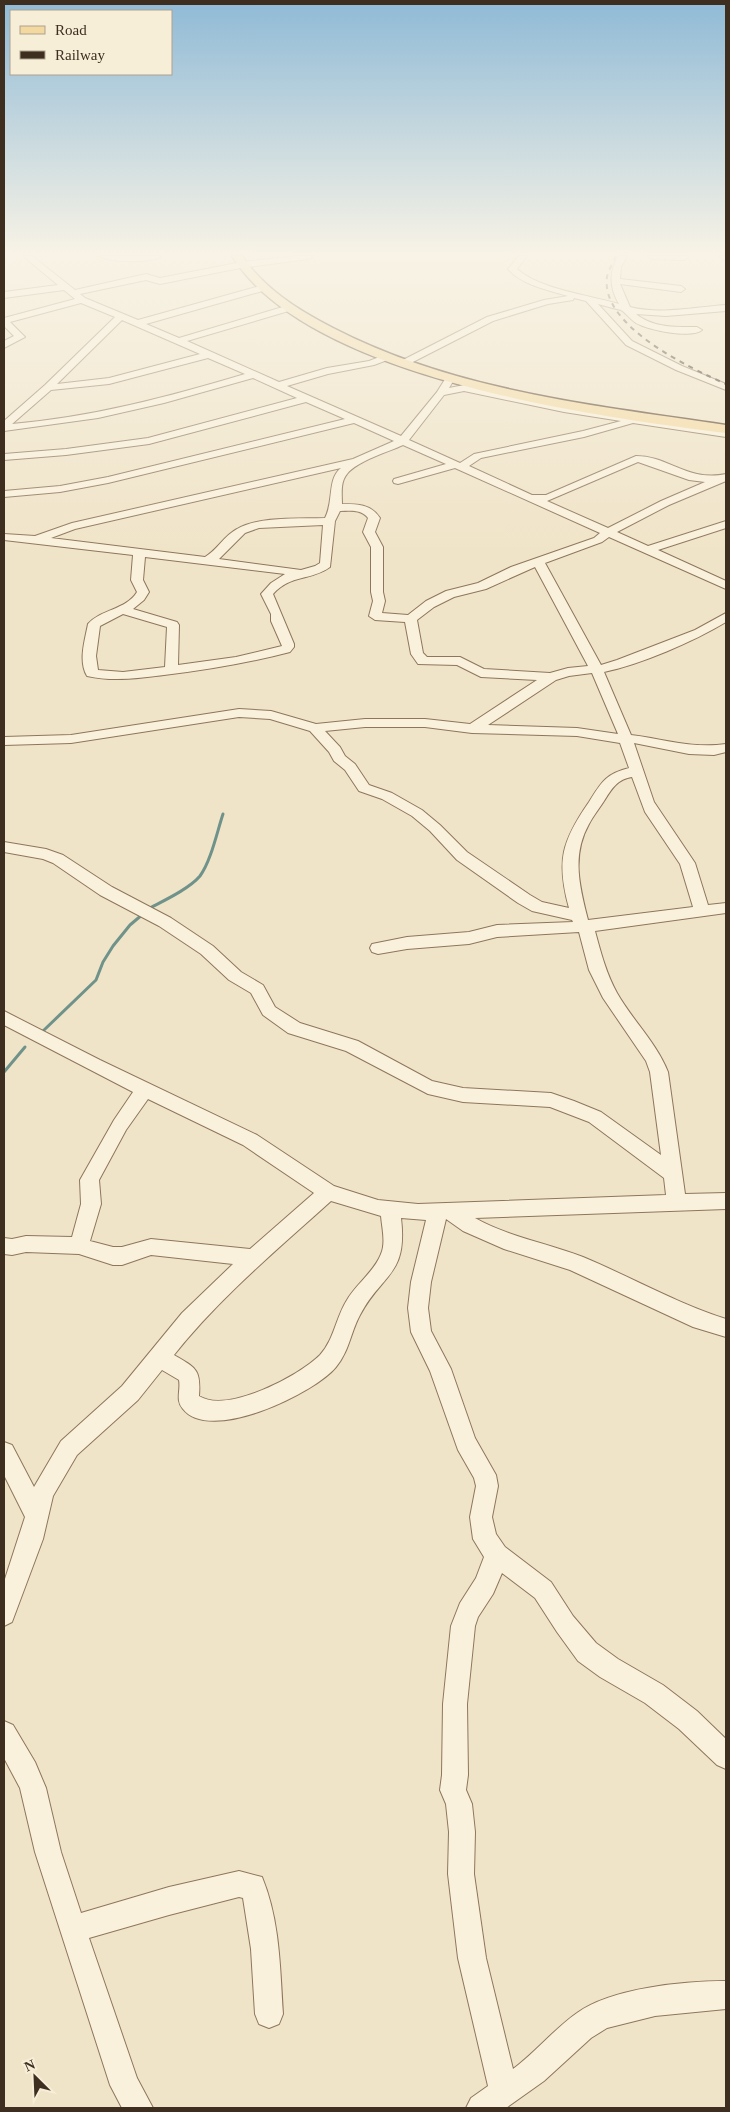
<svg xmlns="http://www.w3.org/2000/svg" width="730" height="2112" font-family="'Times New Roman',serif">
	<rect width="100%" height="100%" fill="#f0e4c8"/>
	<g fill="none" stroke-linecap="round" stroke-linejoin="round">
		<g stroke="#6f938a" stroke-width="3">
			<path d="M148,909C163,901 189,889 200,876C211,861 217,832 223,814"/>
			<path d="M43,1031L96,980L103,962L113,946L130,925L143,914"/>
			<path d="M4,1072L25,1047"/>
		</g>
		<g stroke="#8d765c" stroke-width="2">
			<g id="minor">
				<path d="M23,256H32L75,290L146,274L160,278L242,262L295,256H313L309,259L240,268L160,284L146,280L80,294L85,298L138,320L260,286H266V290L146,324L179,338L286,306H292V310L187,341L279,382L327,368L369,361L387,354L390,355V359L374,365L328,374L287,386L401,436L437,392L447,376L450,375L455,378L449,388L464,385L564,406L726,431V437L633,423L584,437L481,458L469,466L532,495H546L636,456C669,456 687,482 726,474V481L669,505L617,532L648,546L726,521V528L658,550L726,581V589L609,537L602,542L545,563L601,665L617,660L695,630L726,613V622C693,642 641,664 604,672L631,735C664,739 693,749 726,744V752L714,755L689,754L634,743L654,802L695,863L708,905L726,903V913L595,931C601,953 606,973 617,993C633,1021 656,1042 668,1072L685,1194L726,1193V1209L475,1218C509,1237 547,1243 583,1257C631,1277 676,1303 726,1319V1337L693,1327L570,1270L504,1249L463,1231L446,1219L431,1282L428,1308L431,1331L451,1369L475,1438L496,1475L498,1486L492,1517L496,1534L505,1547L551,1582L573,1616L596,1643L618,1659L663,1685L697,1711L726,1739V1769L717,1765L679,1729L645,1703L600,1677L578,1661L557,1632L535,1598L502,1573L493,1594L478,1617L475,1626L467,1704L468,1775L466,1790L472,1804L475,1832L474,1874L486,1958L513,2069C536,2052 554,2029 577,2013C611,1988 684,1981 726,1981V2009L655,2016L607,2028L591,2038L544,2081L506,2108H466L471,2098L488,2086L458,1958L448,1874L449,1832L446,1804L440,1790L442,1775L443,1704L451,1626L460,1603L476,1578L484,1557L473,1539L470,1517L476,1486L474,1478L458,1450L430,1371L411,1332L408,1308L411,1282L426,1220L401,1218C408,1276 382,1273 360,1315C351,1331 349,1352 336,1367C315,1393 210,1444 183,1409C175,1400 181,1391 179,1380L162,1370L138,1400L77,1455L53,1496L43,1539L12,1622L4,1626V1582L25,1517L4,1475V1442L12,1445L34,1487L61,1441L122,1386L182,1313L233,1264L151,1255L122,1265H113L79,1254L26,1252L12,1255L4,1254V1238L12,1239L26,1236L72,1237L81,1204L80,1180L114,1120L133,1092L4,1025V1011L100,1060L257,1135L334,1186L378,1200L418,1204L666,1195L664,1178L589,1122L550,1107L463,1102L428,1094L346,1051L288,1033L263,1015L251,993L229,980L201,954L159,926L100,895L53,863L43,859L4,852V842L46,849L63,855L112,887L171,918L213,946L241,972L263,985L275,1007L300,1023L358,1041L432,1081L463,1088L551,1093L574,1101L601,1112L661,1155L650,1072L646,1061L603,998L589,970L579,932L497,937L469,944L407,949L378,954L372,952L370,948L372,944L407,937L469,932L497,925L573,922L572,920L532,911L518,903L457,860L430,831L412,816L382,799L359,791L345,770L334,761L329,752L310,731L270,719L239,717L71,743L4,745V737L71,735L239,709L271,711L316,724L365,719H425L470,724L537,680L481,677L457,665L418,664L411,654L405,622L375,620L369,616L373,601L371,592V547L363,532L368,518C361,509 351,511 340,511L335,521L330,567C311,581 291,574 273,594L294,644V647L290,652C248,663 207,670 164,675C138,678 114,682 87,676C78,661 85,640 88,624C101,609 126,610 137,592L131,580L133,555L4,540V534L35,536L72,523L353,459L394,441L354,423L108,483L60,492L4,497V491L60,486L108,477L345,419L306,402L149,444L66,455L4,460V454L66,449L148,438L297,398L253,378L164,403L98,418L4,431V421L45,385L115,317L81,303L10,322L25,337L4,348V341L14,336L4,326V318L75,299L64,290L4,298V292L58,285ZM122,320L200,354L109,378L57,384ZM208,358L245,374C168,397 92,417 12,424L51,390L109,384ZM464,391L564,412L621,421L583,431L474,454L460,463L409,440L444,395ZM403,445L446,464L394,479L393,481L394,483L398,484L455,468L600,533L594,538L511,567L478,583L446,591L426,601L408,615L382,613L385,601L383,592V547L375,532L380,518C371,504 357,504 342,504C342,495 340,482 347,474C357,461 388,452 403,445ZM638,462L689,480L705,482L661,501L608,528L547,501ZM341,468C327,479 334,501 325,518C299,519 259,516 237,529C224,536 217,550 205,557L51,538L75,529ZM323,525L320,563L315,566L301,570L219,559L245,533L259,528ZM145,557L285,574L271,583L261,594L271,614V621L282,646L236,657L178,665L179,625L177,622L133,609L144,600L149,592L143,580ZM535,567L588,666L568,668L550,673L484,669L460,657H427L423,653L417,620L434,607L454,597L486,589ZM123,614L167,627L165,667L123,672L98,670L96,656L100,626ZM592,673L618,734L577,728L488,725L556,680L569,676ZM365,727H425L472,733L577,736L620,743L629,768C605,774 601,783 589,802C562,841 556,861 569,908L542,902L530,895L467,852L440,825L422,810L392,793L369,785L355,764L345,756L340,747L325,731ZM632,777L645,812L680,864L693,907L588,920C580,888 571,856 589,824C593,816 599,809 604,801C611,790 617,779 632,777ZM148,1099L243,1145L314,1193L250,1249L151,1239L122,1247H113L90,1241L101,1204L99,1180L126,1130ZM331,1201L381,1216C382,1228 386,1243 381,1254C374,1272 356,1284 347,1300C336,1317 334,1340 320,1355C299,1376 227,1414 199,1396C201,1369 196,1368 174,1355C220,1297 277,1250 331,1201Z"/>
				<path d="M100,256H162C153,263 110,263 100,256Z"/>
				<path d="M519,256H527L517,269C541,290 589,295 619,304C610,289 608,271 619,256H627L621,267L620,279L681,286L685,289L681,292L620,284L630,307C662,315 694,307 726,305V311L666,316L636,314C653,328 676,327 697,327L702,330C691,339 648,330 636,323C630,319 626,313 621,310C613,308 605,306 598,304L632,341L682,366L726,384V390L676,370L626,345L586,301L574,298L573,300L548,304L493,321L407,365H401V361L487,317L544,300L568,296C548,290 522,285 508,269Z"/>
				<path d="M648,256H687L688,257L684,260L652,259Z"/>
				<path d="M719,256H726V261Z"/>
				<path d="M4,1721L13,1725L35,1762L46,1788L61,1852L81,1913L169,1887L239,1871L262,1877C280,1921 280,1967 283,2014L279,2024L269,2028L259,2024L255,2014L251,1949L243,1898L239,1897L169,1915L89,1938L137,2078L153,2108H122L110,2085L35,1852L20,1788L4,1758Z"/>
			</g>
		</g>
		<g stroke="#5b4430" stroke-width="3">
			<path id="major" d="M232,256H242C264,289 298,310 333,328C455,391 592,405 726,425V433C592,416 308,378 232,256Z"/>
		</g>
		<use href="#minor" fill="#faf1dc" fill-rule="evenodd"/>
		<use href="#major" fill="#f3d9a0" fill-rule="evenodd"/>
		<path stroke="#3d2e20" stroke-width="2" stroke-dasharray="5 5" stroke-linecap="butt" d="M616,256C613,263 608,270 607,277C600,326 690,368 726,384"/>
	</g>
	<linearGradient id="sky" x2="0" y2="1"><stop stop-color="#8fbad6"/><stop offset="0.46" stop-color="#f8f3e6"/><stop offset="1" stop-color="#f8f3e6" stop-opacity="0"/></linearGradient>
	<rect width="730" height="551" fill="url(#sky)"/>
	<rect width="730" height="2112" fill="none" stroke="#3d2e20" stroke-width="10"/>
	<rect x="10" y="10" width="162" height="65" fill="#f7eed8" stroke="#ada18e"/>
	<rect x="20" y="26" width="25" height="8" fill="#f3d9a0" stroke="#ada18e"/>
	<text x="55" y="35" font-size="15" fill="#3d2e20">Road</text>
	<rect x="20" y="51" width="25" height="8" fill="#3d2e20" stroke="#ada18e"/>
	<text x="55" y="60" font-size="15" fill="#3d2e20">Railway</text>
	<g transform="translate(35 2077) rotate(336)" stroke="#f7eed8" stroke-width="4" paint-order="stroke">
	<path d="M0-4L9 19L0 12L-9 19Z" fill="#3d2e20"/>
	<text y="-8" font-size="14" font-weight="bold" text-anchor="middle" fill="#3d2e20">N</text>
	</g>
</svg>
